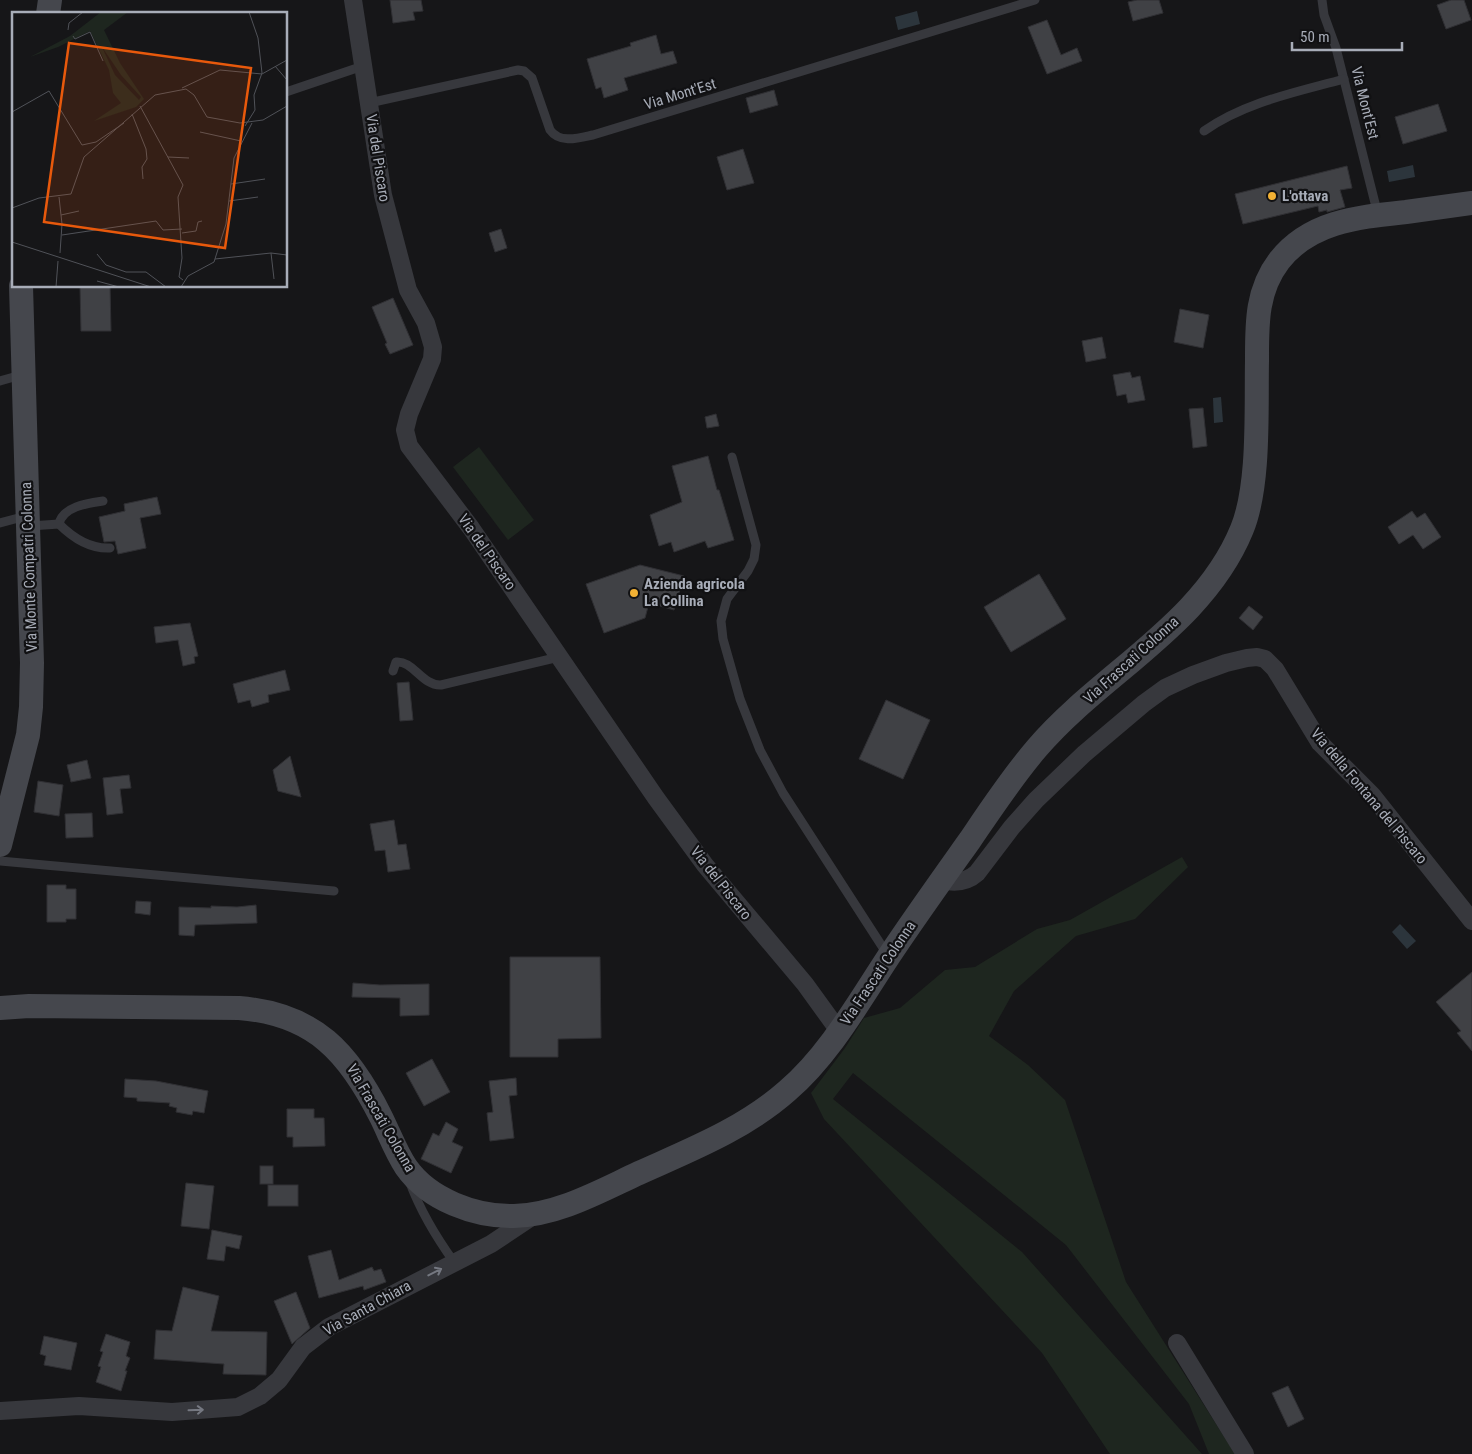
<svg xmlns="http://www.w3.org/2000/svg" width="1472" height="1454" font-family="'Roboto Condensed',sans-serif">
	<rect width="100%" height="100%" fill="#161618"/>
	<g fill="#1e261f">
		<path d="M479,447L534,520L508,540L453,467Z"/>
		<path d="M1182,857L1188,867L1135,919L1076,936L1014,991L989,1036L1028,1065L1065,1100L1126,1282L1235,1454H1209L1189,1404L1066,1245L853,1073L833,1099L1022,1252L1202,1454H1110L1042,1353L824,1119L811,1093L845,1048L864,1018L900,1008L945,970L975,967L1037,929L1070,920Z"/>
	</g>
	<g fill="#2c353c">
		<path d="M917,11L920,24L898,30L895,17Z"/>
		<path d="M1413,165L1415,177L1389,182L1387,171Z"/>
		<path d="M1221,397L1223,422L1214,423L1213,398Z"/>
		<path d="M1400,924L1416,941L1407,949L1392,932Z"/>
	</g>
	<g fill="#404145" stroke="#303034">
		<path d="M390,0H421L423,11L413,12L415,20L393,23Z"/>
		<path d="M1137,0H1159L1163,13L1133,21L1128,2Z"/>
		<path d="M1451,0H1464L1471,20L1446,29L1437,5Z"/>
		<path d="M1047,20L1061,55L1077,48L1082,61L1047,74L1028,27Z"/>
		<path d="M656,35L661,54L673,51L677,63L624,78L628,90L604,98L601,87L596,89L587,59L631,46L630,43Z"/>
		<path d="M774,90L778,105L750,113L746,98Z"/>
		<path d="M1438,104L1447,131L1403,144L1395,117Z"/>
		<path d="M743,149L754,183L727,190L717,157Z"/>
		<path d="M1347,166L1352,188L1340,190L1345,207L1327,212V210L1319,212L1318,206L1243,224L1235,194Z"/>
		<path d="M501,229L507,248L495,252L489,233Z"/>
		<path d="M80,286H110L111,331H81Z"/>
		<path d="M393,298L413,345L390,354L385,344L387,343L372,307Z"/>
		<path d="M1180,309L1209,315L1203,348L1174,342Z"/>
		<path d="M1102,337L1106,358L1086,362L1082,341Z"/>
		<path d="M1130,372L1132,378L1140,376L1145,400L1128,403L1126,394L1117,396L1113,375Z"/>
		<path d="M1203,408L1207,446L1193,448L1189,409Z"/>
		<path d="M716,414L719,426L707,428L705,417Z"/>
		<path d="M708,456L717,490H719L734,540L708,548L705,541L674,552L671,542L659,546L650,515L682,502L672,466Z"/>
		<path d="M157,497L161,514L140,518L146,548L118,554L115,541L104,542L99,517L125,511L124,504Z"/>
		<path d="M1412,511L1417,518L1425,513L1441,537L1423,549L1413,535L1399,544L1388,527Z"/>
		<path d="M640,565L684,576L674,610L649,603L645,618L604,633L586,584Z"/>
		<path d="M1039,574L1066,619L1011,652L984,607Z"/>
		<path d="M1249,606L1263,617L1253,630L1239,618Z"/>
		<path d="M190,623L198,656L194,657L195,663L183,666L178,640L156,643L154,627Z"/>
		<path d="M285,670L290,690L268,695L269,702L252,707L250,700L238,703L233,684Z"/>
		<path d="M409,682L413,720L400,721L397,683Z"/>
		<path d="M886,700L930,720L903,779L859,759Z"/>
		<path d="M290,756L301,797L278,791L273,770Z"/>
		<path d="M87,760L91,778L71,782L67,765Z"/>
		<path d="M129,775L131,788L120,789L123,813L107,815L103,778Z"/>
		<path d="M38,781L63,785L59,816L34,812Z"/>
		<path d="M92,813L93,837L66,838L65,814Z"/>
		<path d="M394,820L398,845L406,844L410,869L388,872L385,850L375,851L370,824Z"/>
		<path d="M47,885H66V889H76V919H66V922H47Z"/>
		<path d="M136,901L151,902L150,915L135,913Z"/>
		<path d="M256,905L257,923L195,925L194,936L179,935V907L211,908V906L237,907Z"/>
		<path d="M510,957H600L601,1038L558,1039V1057H510Z"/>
		<path d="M1472,972V1051L1457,1033L1461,1031L1436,1002Z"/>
		<path d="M353,983L380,985L429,984V1015L400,1016V998L352,997Z"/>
		<path d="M432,1059L450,1092L424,1106L406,1073Z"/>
		<path d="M516,1078L517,1095L509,1096L514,1138L490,1141L487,1113L493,1112L489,1081Z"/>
		<path d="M125,1079L156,1081L208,1091L204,1113L193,1111L192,1115L176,1112L177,1108L169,1106L170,1103L137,1101V1098L124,1097Z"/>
		<path d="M287,1109H314V1118H324L325,1146L293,1147V1137H287Z"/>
		<path d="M446,1122L458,1129L452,1142L463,1147L451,1173L421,1159L433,1133L439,1136Z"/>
		<rect x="260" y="1166" width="13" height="18"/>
		<path d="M186,1183L214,1186L209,1229L181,1226Z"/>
		<rect x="268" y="1185" width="30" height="21"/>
		<path d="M212,1230L242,1236L239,1249L226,1246L224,1261L207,1259Z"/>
		<path d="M331,1250L339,1280L372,1267L374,1271L381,1269L386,1282L364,1290L363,1286L319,1298L308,1256Z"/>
		<path d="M183,1287L219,1296L211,1331L267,1332L266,1375L223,1374L224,1364L154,1359L156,1330L172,1331Z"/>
		<path d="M296,1292L310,1328L292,1344L274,1301Z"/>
		<path d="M106,1334L130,1342L126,1356L130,1358L125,1371H127L121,1391L96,1382L101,1367L98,1366L103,1352L100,1351Z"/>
		<path d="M44,1336L77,1343L71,1370L44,1365L46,1356L40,1354Z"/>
		<path d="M1288,1386L1304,1419L1288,1427L1272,1393Z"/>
	</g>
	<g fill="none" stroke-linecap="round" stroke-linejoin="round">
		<g stroke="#37383d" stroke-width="9">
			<path d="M1322,0L1324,15L1336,48L1378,215"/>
			<path d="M286,92L363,66"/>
			<path d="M369,103L518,70L524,71L532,78L550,130C560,144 579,138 593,135L1035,0"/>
			<path d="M1204,131C1245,102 1297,92 1344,79"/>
			<path d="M0,381L21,375"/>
			<path d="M732,457L756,545L754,559L748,571L727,599L721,621L723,639L740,699L760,750L783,793L887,954"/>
			<path d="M103,501C89,503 63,506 59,524C73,538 91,549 110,548"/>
			<path d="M0,523L26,516"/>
			<path d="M30,526L59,524"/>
			<path d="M393,671L396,662C413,660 422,686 441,685L559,657"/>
			<path d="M0,861L334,891"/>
			<path d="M410,1183C421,1212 436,1237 454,1262"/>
		</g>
		<g stroke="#37383d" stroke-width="18">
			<path d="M353,0L383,195L408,290L426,323L433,347L432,359L409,414L405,430L409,446L471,528L656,798L705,865L805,984L839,1031"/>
			<path d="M942,880C954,883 967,882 977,873L1012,827L1036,800L1085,753L1143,704L1165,688L1193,675L1226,663L1247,658L1257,657L1265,659L1275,669L1320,743L1372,795L1472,921"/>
			<path d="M1177,1343L1245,1454"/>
			<path d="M0,1411L79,1406L172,1412L238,1407L260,1396L279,1380L303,1347L329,1327L491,1244L536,1214"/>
		</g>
		<g stroke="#45474d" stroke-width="24">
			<path d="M48,14L50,0"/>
			<path d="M0,845L28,735L31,707L32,663L21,286"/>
			<path d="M0,1008L29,1006L239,1008C315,1014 349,1053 381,1117C389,1133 396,1152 406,1167C429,1200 476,1217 514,1216C558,1215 600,1191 639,1173C690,1150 744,1129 787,1091C829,1055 858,1003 889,956C915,917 943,878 970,840C991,809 1012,777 1037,748C1101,673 1203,625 1242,529C1260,485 1256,409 1257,361C1257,325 1256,291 1279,261C1310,221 1359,217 1406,212C1428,209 1450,206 1472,203"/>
		</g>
	</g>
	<defs><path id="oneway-shaft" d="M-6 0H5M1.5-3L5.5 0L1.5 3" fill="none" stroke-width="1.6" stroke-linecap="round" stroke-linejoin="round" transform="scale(1.25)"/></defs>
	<g stroke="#757881">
		<use href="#oneway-shaft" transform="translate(435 1272) rotate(-27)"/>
		<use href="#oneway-shaft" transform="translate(196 1410) rotate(-2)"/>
	</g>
	<g fill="#f2b134" stroke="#111113" stroke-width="2">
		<circle cx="1272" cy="196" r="5"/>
		<circle cx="634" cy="593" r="5"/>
	</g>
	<g text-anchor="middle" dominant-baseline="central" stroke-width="4.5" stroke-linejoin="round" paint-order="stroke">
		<g font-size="15" fill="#a8adb8" stroke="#111113">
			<text transform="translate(680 94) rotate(-17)">Via Mont'Est</text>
			<text transform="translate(1365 103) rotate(76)">Via Mont'Est</text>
			<text transform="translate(378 158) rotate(81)">Via del Piscaro</text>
			<text transform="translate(487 552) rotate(55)">Via del Piscaro</text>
			<text transform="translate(29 567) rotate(-92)">Via Monte Compatri Colonna</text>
			<text transform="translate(1131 660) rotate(-42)">Via Frascati Colonna</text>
			<text transform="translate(1369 796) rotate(50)">Via della Fontana del Piscaro</text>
			<text transform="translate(721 883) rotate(52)">Via del Piscaro</text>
			<text transform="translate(878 973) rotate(-56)">Via Frascati Colonna</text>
			<text transform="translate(381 1118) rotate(60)">Via Frascati Colonna</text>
			<text transform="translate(367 1308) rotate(-29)">Via Santa Chiara</text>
		</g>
		<g font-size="15" font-weight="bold" fill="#a8adb8" stroke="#111113" text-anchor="start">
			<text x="1282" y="196">L'ottava</text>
			<text x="644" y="584">Azienda agricola<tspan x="644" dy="17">La Collina</tspan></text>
		</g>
	</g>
	<g transform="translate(12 12)">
		<rect width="275" height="275" fill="#161618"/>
		<path d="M89,0H116L92,18L108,51L132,87L124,95L82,109L109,91L101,81L97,58L78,19L46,35L18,45L58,24ZM90,35L109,63L129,85L127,88L103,63Z" fill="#1e261f" fill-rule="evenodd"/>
		<path fill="none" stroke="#505258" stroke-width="1" d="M56,18L57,11L71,0M61,24L63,27L78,20L91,49M263,54L275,68M170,76L208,58L250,62L275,48M128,94L171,173L166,185L170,246L167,265L171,268M0,100L37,79L70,133L84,130L112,111M120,102L134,137L135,147L130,155L131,167M233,114L243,98L242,83L250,61L246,26L237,0M188,120L229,129M156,145L177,146M219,172L253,167M47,185L50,212L48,241M217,189L246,185M0,196L27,186L59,182L72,145L143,83L174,77L182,83L195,105L228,111L251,108L275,94M49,203L67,199M170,221L184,219L186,210L190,209M50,223L144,209L151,218L170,217M0,230L139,275M259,241L262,267M85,242L94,253L114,260H134L154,275M203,247L259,241L275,243M85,269L107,275M44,275L46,249M169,275L176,264L202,250L214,212L222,146L240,111"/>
		<path fill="#e8590c" fill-opacity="0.15" stroke="#e8590c" stroke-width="2.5" d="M57,31L239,56L213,236L32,210Z"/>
		<rect width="275" height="275" fill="none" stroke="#a8adb8" stroke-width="2.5"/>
	</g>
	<path d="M1292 42v8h110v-8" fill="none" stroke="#a8adb8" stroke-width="2.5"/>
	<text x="1300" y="42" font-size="15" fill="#a8adb8" stroke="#111113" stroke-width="4" paint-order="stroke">50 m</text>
</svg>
